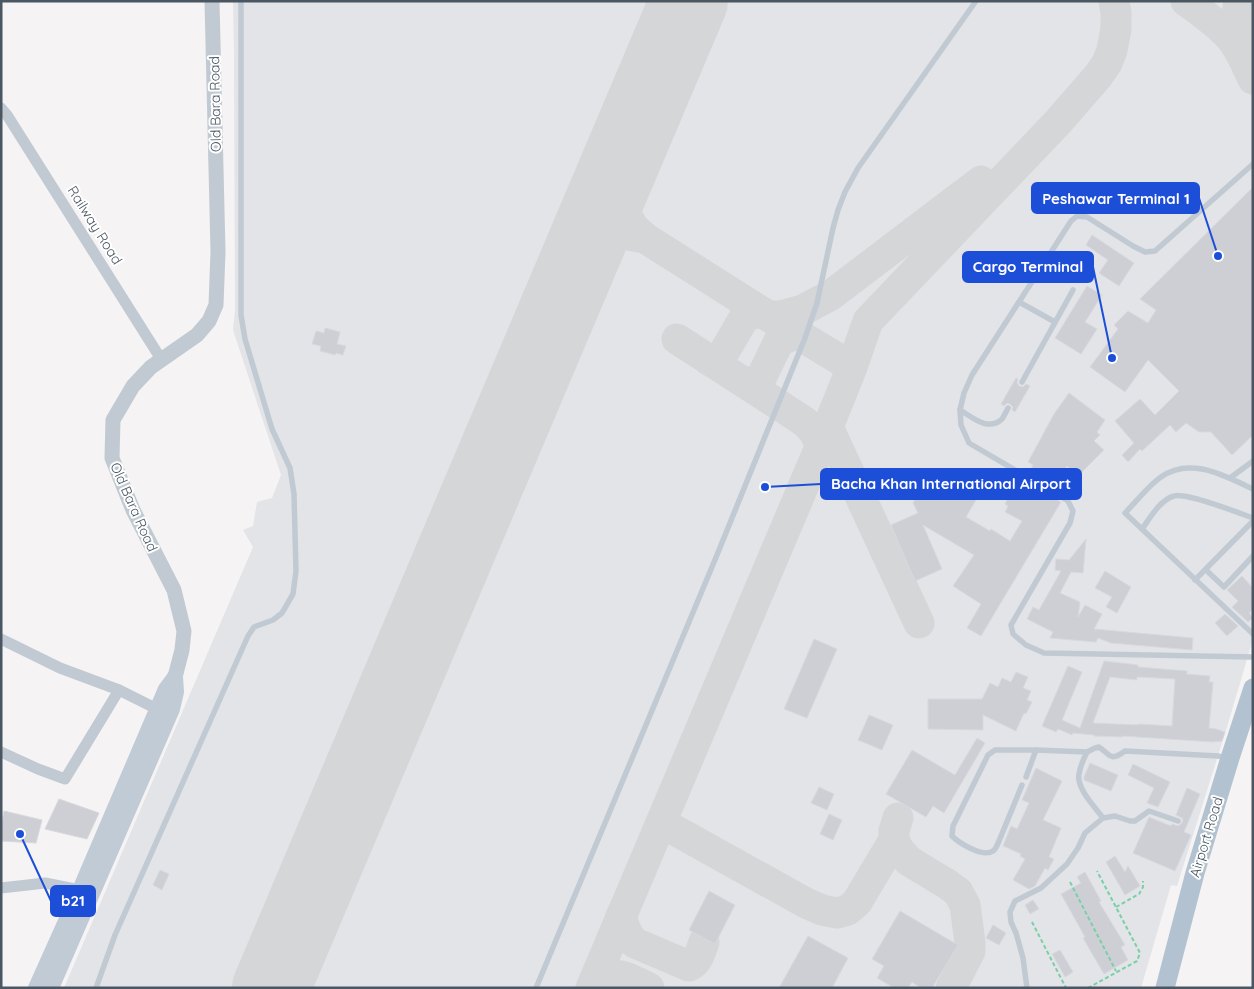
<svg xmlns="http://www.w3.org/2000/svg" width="1254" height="989" font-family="Quicksand,sans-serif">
	<rect width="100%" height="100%" fill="#f5f3f3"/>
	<path fill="#e2e4e7" d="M233,1H1253V639L1227,727L1177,886L1171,885L1141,988H64L253,547L243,530L253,526L257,502L272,498L281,475L233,330L235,309L234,52Z"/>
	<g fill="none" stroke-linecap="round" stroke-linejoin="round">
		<g stroke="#d5d6d8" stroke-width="31">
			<path d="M1186,1C1200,11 1223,28 1233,41C1242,53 1247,67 1253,79"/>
			<path d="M1239,1C1235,20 1237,34 1240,52"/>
			<path d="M609,187L634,228L645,238L768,316L852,367"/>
			<path d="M590,233L604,231L645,238"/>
			<path d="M768,316H780L803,310L831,295L981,181"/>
			<path d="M677,339L802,420C812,427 818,435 820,447"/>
			<path d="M709,360L719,357L723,354L744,318L752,314L762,312"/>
			<path d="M746,383L755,381L761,378L779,341L791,336L798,334"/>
			<path d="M828,427L919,623"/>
			<path d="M662,823L806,903L822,910L837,913L848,910L857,902L894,840V831L898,818"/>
			<path d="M894,840L899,850L909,861L947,884L958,892L965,905L970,943V951L951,988"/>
			<path d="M621,916C624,927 627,936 635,943L689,966C698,963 701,950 704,942"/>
			<path d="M593,984C617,968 625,977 649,988"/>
			<path d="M591,988L820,447L852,367L868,321L1058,122L1098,76L1107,63L1112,50L1116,29V13L1114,1"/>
		</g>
		<path stroke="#d5d6d8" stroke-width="78" d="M271,988L689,1"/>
	</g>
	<g fill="#cdcfd5" stroke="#d7d9de" fill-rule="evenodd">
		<path d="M1253,187V435L1232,455L1211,432H1199L1186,423L1176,432L1170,425L1142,451L1140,449L1128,462L1122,455L1134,443L1115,421L1140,399L1155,415L1179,391L1148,360L1125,392L1090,367L1118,329L1114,325L1128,311L1148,323L1156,310L1140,299Z"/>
		<path d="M1092,235L1134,263L1119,286L1099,273L1108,260L1086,245Z"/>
		<path d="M1087,286L1102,295L1085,322L1097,329L1081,354L1055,338Z"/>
		<path d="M325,328L340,332L337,344L346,346L343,355L336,353L335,355L320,351L321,346L312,344L316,331L324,333Z"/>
		<path d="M1016,378L1018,379L1017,383L1019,386L1023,387L1026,384L1030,386L1015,412L1012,410L1013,407L1010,404L1007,403L1004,406L1001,404Z"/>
		<path d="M1069,393L1105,420L1097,432L1100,435L1094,441L1104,450L1078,476L1067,466L1055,488L1029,473L1033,465L1028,462L1054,414Z"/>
		<path d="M939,472L979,495L966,517L990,531L991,529L1010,541L1022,521L1005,512L1008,506L1005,504L1011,492L1017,495L1024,481L1061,502L981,636L967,628L981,604L953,586L974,555L923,525L942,569L915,581L891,525L918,513L913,503L923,486L929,489Z"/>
		<path d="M1086,539L1083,573L1071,572L1060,593L1080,602L1078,617L1085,605L1102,614L1094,629L1193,638L1192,650L1111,643L1098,638L1096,642L1050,638L1053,632L1027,619L1033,607L1039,610L1061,571L1055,570L1056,559L1069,560Z"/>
		<path d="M1105,571L1131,587L1117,613L1106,607L1112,597L1095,588Z"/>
		<path d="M1242,576L1253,588V609L1249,613L1253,618L1248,622L1232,607L1238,601L1227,590Z"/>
		<path d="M1225,614L1238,626L1227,636L1215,623Z"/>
		<path d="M814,639L837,649L807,718L784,709Z"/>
		<path d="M1104,661L1138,665V667L1187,671V674L1210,676L1209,682H1213L1209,728L1216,729L1225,732L1222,741L1213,742L1123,736V737L1094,736V735L1073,733L1072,735L1058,729L1056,732L1042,726L1068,666L1082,672L1062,720L1080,728ZM1110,677L1137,680V677L1175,679L1172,726L1138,724V725L1093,723Z"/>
		<path d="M1016,672L1028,677L1023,688L1031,691L1027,700L1032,702L1026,714L1024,713L1016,731L983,715V730L928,729V699H982L990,683L998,687L1002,678L1011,682Z"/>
		<path d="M869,715L893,725L882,750L858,740Z"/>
		<path d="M977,738L985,743L944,813L933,806L926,817L886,794L912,750L955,775Z"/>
		<path d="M1090,763L1118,775L1111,791L1084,780V777Z"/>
		<path d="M1133,764L1170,782L1158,807L1147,803L1154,788L1128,775Z"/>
		<path d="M1036,768L1062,781L1043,820L1061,828L1049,857L1054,859L1048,870L1045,868L1035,886L1029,889L1013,880L1025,859L1020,856L1021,854L1003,846L1011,826L1017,829L1029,803L1022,800Z"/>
		<path d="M819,787L834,794L827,810L811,803Z"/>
		<path d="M1187,788L1200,794L1184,832L1191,835L1175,871L1133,853L1149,817L1171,826L1172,824L1178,826L1181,824L1183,821L1182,818L1176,815Z"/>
		<path d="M59,799L99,813L87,839L45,829Z"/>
		<path d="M4,811L42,820L36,843L1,841V827Z"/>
		<path d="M829,814L842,820L833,840L820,834Z"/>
		<path d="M1115,856L1125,872L1128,866L1140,886L1125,895L1106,862Z"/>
		<path d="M160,870L169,874L162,890L153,885Z"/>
		<path d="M1085,872L1101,901L1099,902L1125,945L1121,947L1128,960L1104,974L1083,938L1085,937L1061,894L1081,883L1077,877Z"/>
		<path d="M709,891L735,905L715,944L689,930Z"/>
		<path d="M1033,900L1039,909L1030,914L1025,905Z"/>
		<path d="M900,911L958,945L932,988H921L912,982L908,988H894L877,978L884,966L872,959Z"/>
		<path d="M993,925L1006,933L999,945L986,938Z"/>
		<path d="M808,936L848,958L832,988H779Z"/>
		<path d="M1060,950L1073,972L1065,977L1052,954Z"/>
	</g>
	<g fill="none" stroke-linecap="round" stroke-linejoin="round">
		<g stroke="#7ad0a6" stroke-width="2" stroke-dasharray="4 2.5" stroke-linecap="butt">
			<path d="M1070,882L1116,971"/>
			<path d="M1116,907L1139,894L1143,887V881"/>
			<path d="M1032,922L1066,988"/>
			<path d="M1088,988L1137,961L1140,953L1097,871"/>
		</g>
		<g stroke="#c1cad2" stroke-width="5.5">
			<path d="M1253,164L1155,251L1145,252L1133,246L1087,217L1077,216L1071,221L972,375L964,393L960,410L961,425L969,443L1068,501L1073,511L1070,523L1011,625L1013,634L1026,645L1044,653L1253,657"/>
			<path d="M1019,302L1055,322"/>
			<path d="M1022,382L1073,290"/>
			<path d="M960,410C972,417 988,432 1002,419C1004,416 1006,412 1008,408"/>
			<path d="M1230,478L1253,461"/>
			<path d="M1253,489C1225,476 1190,456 1161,477C1149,485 1136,502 1125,513L1253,634"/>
			<path d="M1142,529C1150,518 1160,500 1174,496C1186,492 1239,513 1253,518"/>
			<path d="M1206,570L1224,587L1253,556"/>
			<path d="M1195,580L1253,521"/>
			<path d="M1087,752C1084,758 1080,767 1079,774C1076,788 1095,807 1103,818"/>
			<path d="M1026,777L1036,750"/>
			<path d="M1022,785L999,841C997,845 996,849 993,851C983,858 959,843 952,836L953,826L988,755L995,750H1036L1087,752L1095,748L1099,747C1111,755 1110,762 1125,751L1218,756L1227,758"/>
			<path d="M96,988L115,935L248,636L254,627L273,620L282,613L293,594L296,571L294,494L290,468L272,429L245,339L241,315V1"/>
			<path d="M536,988L717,555L805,338L817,303L833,228L838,210L845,192L858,168L976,1"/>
			<path d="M1027,988L1023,958L1016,933L1011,922L1010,912L1015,901L1041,888L1067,864L1078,848L1085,833L1103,818L1115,816L1130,821H1135L1149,811L1178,821"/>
		</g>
		<g stroke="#c1cad2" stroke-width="11">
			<path d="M1,108L7,115L161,359"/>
			<path d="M1,639L60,668L119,690L157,709"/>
			<path d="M1,752L38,769L65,779L119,690"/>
			<path d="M1,888L45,883L80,890"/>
		</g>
		<path stroke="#c1cad2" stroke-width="15" d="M175,677L182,650L184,631L174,590L133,510L112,458L113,420L133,386L151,367L197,335L209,321L216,305L218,252L212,1"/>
		<g stroke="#c1cbd6" stroke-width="16">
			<path d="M36,988L80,890L166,689L175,677"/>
			<path d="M51,988L172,709L176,692L175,677"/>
		</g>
		<path stroke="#b3c2d1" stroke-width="19" d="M1165,988L1195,873L1230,758L1253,688"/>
	</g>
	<g text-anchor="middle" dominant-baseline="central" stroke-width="4" stroke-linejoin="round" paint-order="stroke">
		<g font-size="14" fill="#4a5661" stroke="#fff">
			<text transform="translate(215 104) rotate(-91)">Old Bara Road</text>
			<text transform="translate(95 225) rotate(58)">Railway Road</text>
			<text transform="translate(134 507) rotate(66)">Old Bara Road</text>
			<text transform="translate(1206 837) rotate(-73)">Airport Road</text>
		</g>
	</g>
	<path fill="none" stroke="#1d4ed8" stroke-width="2" d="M1218 256L1199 198M1112 358L1093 267M765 487L821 484M20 834L51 901"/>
	<g fill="#1d4ed8" stroke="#fff" stroke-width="2">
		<circle cx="1218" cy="256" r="5"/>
		<circle cx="1112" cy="358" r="5"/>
		<circle cx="765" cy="487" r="5"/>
		<circle cx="20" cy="834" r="5"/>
	</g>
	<g fill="#1d4ed8" stroke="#1d4ed8" stroke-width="2">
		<rect x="1032" y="183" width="167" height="30" rx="5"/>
		<rect x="963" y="252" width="130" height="30" rx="5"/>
		<rect x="821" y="469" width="260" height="30" rx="5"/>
		<rect x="51" y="886" width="44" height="30" rx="5"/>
	</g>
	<g font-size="15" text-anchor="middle" font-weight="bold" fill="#fff">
		<text x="1116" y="204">Peshawar Terminal 1</text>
		<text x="1028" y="272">Cargo Terminal</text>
		<text x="951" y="489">Bacha Khan International Airport</text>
		<text x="73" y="906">b21</text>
	</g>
	<rect width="1254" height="989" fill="none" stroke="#4a5661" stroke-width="5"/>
</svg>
